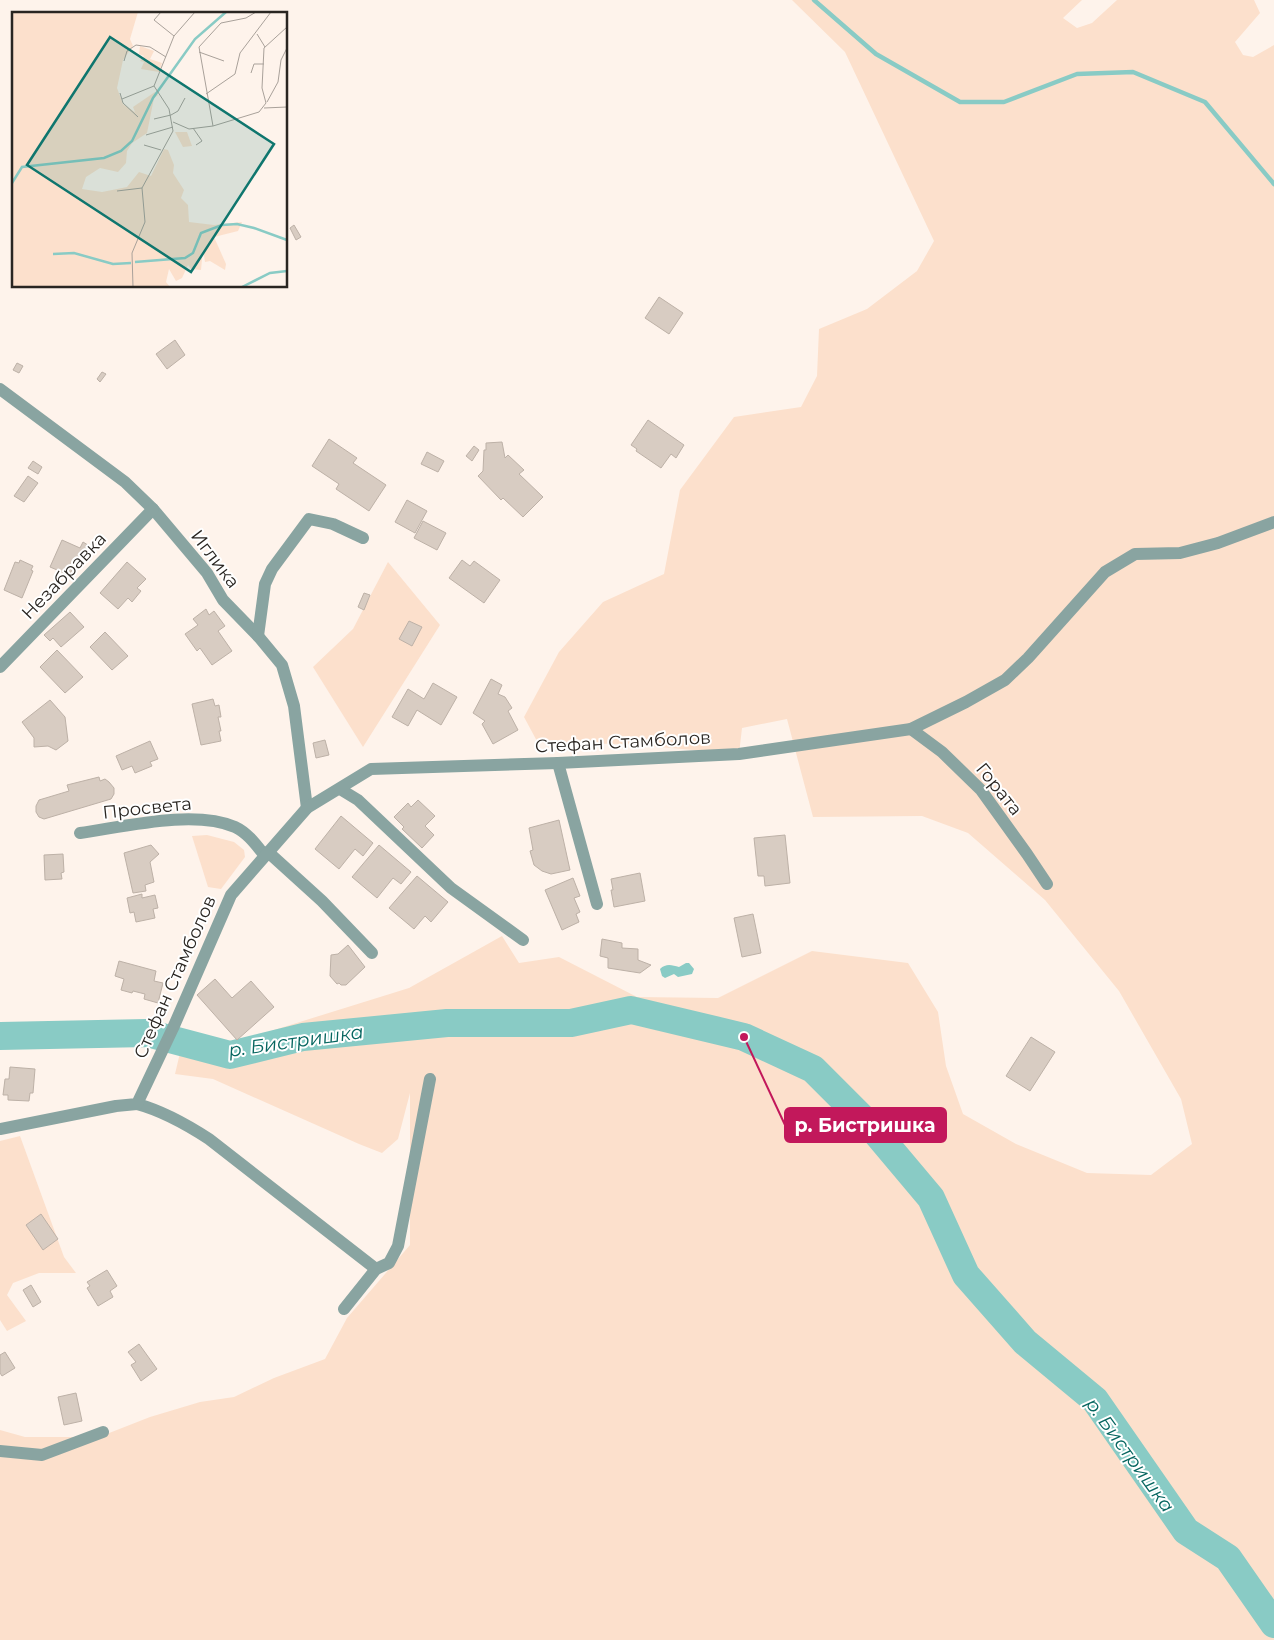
<svg xmlns="http://www.w3.org/2000/svg" width="1274" height="1640" font-family="Montserrat,sans-serif">
	<rect width="100%" height="100%" fill="#fef3eb"/>
	<g fill="#fce0cc">
		<path d="M792,0H1082L1063,18L1077,28L1092,23L1117,0H1254L1260,13L1235,42L1243,55L1253,57L1274,45V1640H0V1430L25,1437H99L150,1417L200,1402L234,1397L274,1378L325,1359L347,1318L410,1245V1093L398,1139L382,1153L359,1144L213,1079L175,1074L184,1036L225,1049L274,1030L409,988L502,936L519,963L559,957L637,997L718,998L812,951L908,963L938,1012L946,1066L963,1114L1016,1144L1087,1173L1151,1175L1192,1144L1181,1099L1119,991L1045,900L968,833L922,816L813,817L787,719L742,728L739,754L625,744L538,743L524,717L559,652L603,602L664,574L680,490L734,417L801,407L817,376L819,329L867,309L917,271L934,241L845,52Z"/>
		<path d="M388,562L440,625L363,747L313,667L353,629Z"/>
		<path d="M207,835L234,842L244,850L245,857L221,889L208,887L192,836Z"/>
		<path d="M20,1136L64,1257L76,1273H39L13,1283L7,1295L26,1321L7,1331L0,1320V1141Z"/>
	</g>
	<path fill="#89cbc5" d="M686,963H689L694,969L692,974L678,977L674,974L665,978L662,976L660,969C666,963 672,965 679,967Z"/>
	<g fill="none" stroke-linecap="round" stroke-linejoin="round">
		<path stroke="#89cbc5" stroke-width="4.5" d="M814,0L876,54L960,102H1004L1077,74L1133,72L1205,102L1274,184"/>
		<path stroke="#89cbc5" stroke-width="28" d="M0,1036L147,1033L230,1055L303,1037L447,1023H571L631,1010L744,1037L813,1069L873,1129L931,1198L966,1275L1025,1342L1095,1400L1186,1531L1228,1558L1274,1624"/>
	</g>
	<g fill="#d8ccc2" stroke="#bdb1a7">
		<path d="M294,225L301,237L296,240L290,228Z"/>
		<path d="M659,297L683,313L669,334L645,318Z"/>
		<path d="M175,340L185,355L167,369L156,354Z"/>
		<path d="M17,363L23,366L19,373L13,370Z"/>
		<path d="M102,372L106,374L100,382L97,379Z"/>
		<path d="M648,420L684,445L676,458L671,454L661,468L636,451L637,449L631,445Z"/>
		<path d="M329,439L357,458L353,463L386,485L369,511L336,489L339,484L312,466Z"/>
		<path d="M502,442L505,458L508,455L524,470L519,474L543,497L523,517L503,498L501,500L478,476L483,471L484,450H486V443Z"/>
		<path d="M474,446L479,450L472,461L466,456Z"/>
		<path d="M427,452L444,461L438,472L421,464Z"/>
		<path d="M33,461L42,467L38,474L28,468Z"/>
		<path d="M28,476L38,483L24,502L14,496Z"/>
		<path d="M407,500L427,511L415,533L395,522Z"/>
		<path d="M423,521L446,533L437,550L414,538Z"/>
		<path d="M62,540L80,548L83,542L91,547L88,553L81,555L69,575L50,567Z"/>
		<path d="M20,560L33,566L31,570L33,571L22,598L4,590L15,562L19,563Z"/>
		<path d="M462,560L470,566L474,561L500,580L484,603L449,578Z"/>
		<path d="M127,562L146,579L137,588L141,591L132,602L128,598L118,609L100,593Z"/>
		<path d="M364,593L370,595L364,610L358,607Z"/>
		<path d="M206,609L209,615L214,611L225,626L218,631L232,651L212,665L200,648L197,651L185,634L198,625L193,619Z"/>
		<path d="M70,612L84,627L61,647L53,638L50,641L44,635Z"/>
		<path d="M409,621L422,627L412,646L399,639Z"/>
		<path d="M105,632L128,656L112,670L90,647Z"/>
		<path d="M57,650L83,677L65,693L40,667Z"/>
		<path d="M491,679L502,685L498,694L505,697L512,708L508,711L518,730L493,744L482,724L485,721L473,713Z"/>
		<path d="M433,683L457,697L441,725L417,710L408,726L392,717L408,689L424,699Z"/>
		<path d="M213,699L215,706L219,705L221,717H218L221,731H219L221,741L201,745L192,704Z"/>
		<path d="M50,700L65,717L68,741L56,750L48,746L34,747V738L22,722Z"/>
		<path d="M325,740L329,755L316,758L313,743Z"/>
		<path d="M150,741L158,759L150,762L152,766L135,773L132,766L122,770L116,756Z"/>
		<path d="M99,777L100,781L105,779L109,782L114,788V794L111,799L44,819L39,817L36,812V806L39,800L69,791L67,785Z"/>
		<path d="M418,800L435,816L425,826L434,835L422,848L402,829L404,827L394,817L408,803L411,807Z"/>
		<path d="M341,816L373,843L363,856L355,849L339,869L315,849Z"/>
		<path d="M559,820L570,870L551,874L542,871L534,865L530,851L533,850L529,828Z"/>
		<path d="M785,835L790,883L765,886L764,876H758L754,838Z"/>
		<path d="M151,845L159,854L150,862L154,882L145,885L146,891L133,893L124,853Z"/>
		<path d="M379,845L411,872L401,884L393,878L377,898L352,877Z"/>
		<path d="M63,854L64,872L61,873L62,879L45,880L44,855Z"/>
		<path d="M640,873L645,901L614,907L611,890H613L611,879Z"/>
		<path d="M417,876L448,902L431,922L425,916L414,929L389,908Z"/>
		<path d="M573,878L580,896L574,898L580,912L576,914L579,922L562,930L545,890Z"/>
		<path d="M142,894V898L155,895L158,908L153,909L155,918L136,922L134,912L130,913L127,898Z"/>
		<path d="M753,914L761,953L742,957L734,918Z"/>
		<path d="M602,939L622,943V948L638,949V960L651,965L640,973L608,968V958L600,956Z"/>
		<path d="M348,945L365,967L346,985H341L339,983L337,984L330,976L331,955L338,954Z"/>
		<path d="M119,961L156,971L154,981L163,983L158,1003L144,999L145,994L133,991L132,993L121,990L124,979L115,976Z"/>
		<path d="M215,979L232,998L251,981L274,1007L237,1040L197,995Z"/>
		<path d="M1031,1037L1055,1052L1030,1091L1006,1076Z"/>
		<path d="M10,1067L35,1069L33,1093H30L29,1101L8,1100V1095H3L5,1079H9Z"/>
		<path d="M41,1214L58,1239L43,1250L26,1225Z"/>
		<path d="M107,1270L117,1286L110,1291L113,1297L98,1306L87,1288L90,1286L87,1282Z"/>
		<path d="M31,1285L41,1302L33,1307L23,1290Z"/>
		<path d="M139,1344L157,1369L141,1381L131,1365L136,1362L128,1352Z"/>
		<path d="M5,1352L15,1368L2,1376L0,1373V1355Z"/>
		<path d="M76,1393L82,1421L64,1425L58,1397Z"/>
	</g>
	<g fill="none" stroke-linecap="round" stroke-linejoin="round">
		<g stroke="#89a4a1" stroke-width="12">
			<path d="M0,389L125,482L153,509L207,573L223,600L258,636L282,665L294,706L307,808"/>
			<path d="M258,636L265,584L272,569L309,519L333,524L363,538"/>
			<path d="M0,667L153,509"/>
			<path d="M911,729L942,752L981,790L1027,854L1047,884"/>
			<path d="M558,763L597,904"/>
			<path d="M340,789L358,800L451,888L523,940"/>
			<path d="M80,833C123,827 194,809 235,827C248,833 257,846 265,856"/>
			<path d="M268,852L322,901L372,953"/>
			<path d="M137,1104C163,1111 186,1124 209,1139L376,1269"/>
			<path d="M0,1129L116,1106L137,1104L173,1028L231,895L307,808L371,769L558,763L739,754L911,729L966,702L1005,680L1028,658L1105,572L1135,554L1180,553L1218,543L1274,522"/>
			<path d="M344,1309L376,1269L389,1263L398,1246L430,1079"/>
			<path d="M0,1451L42,1455L103,1432"/>
		</g>
	</g>
	<g text-anchor="middle" dominant-baseline="central" stroke-width="4" stroke-linejoin="round" paint-order="stroke">
		<g font-size="18" fill="#292521" stroke="#fff">
			<text transform="translate(215 559) rotate(53)">Иглика</text>
			<text transform="translate(64 576) rotate(-46)">Незабравка</text>
			<text transform="translate(623 742) rotate(-3)">Стефан Стамболов</text>
			<text transform="translate(999 789) rotate(51)">Гората</text>
			<text transform="translate(147 808) rotate(-6)">Просвета</text>
			<text transform="translate(175 977) rotate(-66)">Стефан Стамболов</text>
		</g>
		<g font-size="19" font-style="italic" fill="#05655f" stroke="#fff">
			<text transform="translate(296 1041) rotate(-8)">р. Бистришка</text>
			<text transform="translate(1130 1455) rotate(54)">р. Бистришка</text>
		</g>
	</g>
	<g transform="translate(12 12)">
		<rect width="275" height="275" fill="#fef3eb"/>
		<path d="M0,0H126L118,27L121,34L111,48L105,76L111,92L123,100L121,95L143,80L146,83L142,86L135,121L120,131L115,139L114,151L106,160L88,156L74,165L70,177L90,180L115,175L127,160L139,164L152,137L156,138L162,153L161,161L172,178L169,186L176,193L177,210L202,213L230,210L226,219L202,225L214,252L213,258L198,249L193,250L191,237L189,258L179,257L176,253L170,266L164,269L157,257L154,270L158,275H0ZM128,34L142,39L138,47L150,51L147,60L129,57L132,50L128,49L132,44L127,42ZM163,120H175L180,134L171,135Z" fill="#fce0cc"/>
		<path fill="none" stroke="#89cbc5" stroke-width="2.5" d="M0,171L10,155L92,146L109,139L120,129L141,86L183,27L214,0M41,242L62,241L101,252L119,251M123,250L173,246L181,241L189,221L210,213L225,212L242,216L275,228M230,275L258,261L275,259"/>
		<path fill="none" stroke="#a9a19a" stroke-width="1" d="M149,0L142,8L162,24M245,22L253,35M187,40L212,49M112,49L115,39L124,33L138,35L154,45M239,61L242,52H252M108,81L111,91L126,105M194,82L223,62L228,41L259,0M110,87L142,74M255,90L266,70L269,48L275,36M254,91L250,76L252,36L275,15M252,96L275,95M159,103L166,99L173,86M142,107L159,103M161,110L177,117L201,114L247,100L254,91M201,114L187,35L209,11L234,6L244,0M181,116L190,129L184,133M134,123L161,115M132,133L149,138M105,179L130,176M121,275L120,241L133,210L130,176L161,119L157,97L142,74L162,24L183,0"/>
		<path fill="#0f766e" fill-opacity="0.15" stroke="#0f766e" stroke-width="2.5" d="M98,25L262,132L179,260L15,153Z"/>
		<rect width="275" height="275" fill="none" stroke="#292521" stroke-width="2.5"/>
	</g>
	<path fill="none" stroke="#c2185b" stroke-width="2" d="M744 1037L785 1125"/>
	<circle fill="#c2185b" stroke="#fff" stroke-width="2" cx="744" cy="1037" r="5"/>
	<rect fill="#c2185b" stroke="#c2185b" stroke-width="2" x="785" y="1108" width="161" height="34" rx="5"/>
	<g font-size="19" text-anchor="middle" font-weight="bold" fill="#fff">
		<text x="865" y="1132">р. Бистришка</text>
	</g>
</svg>
